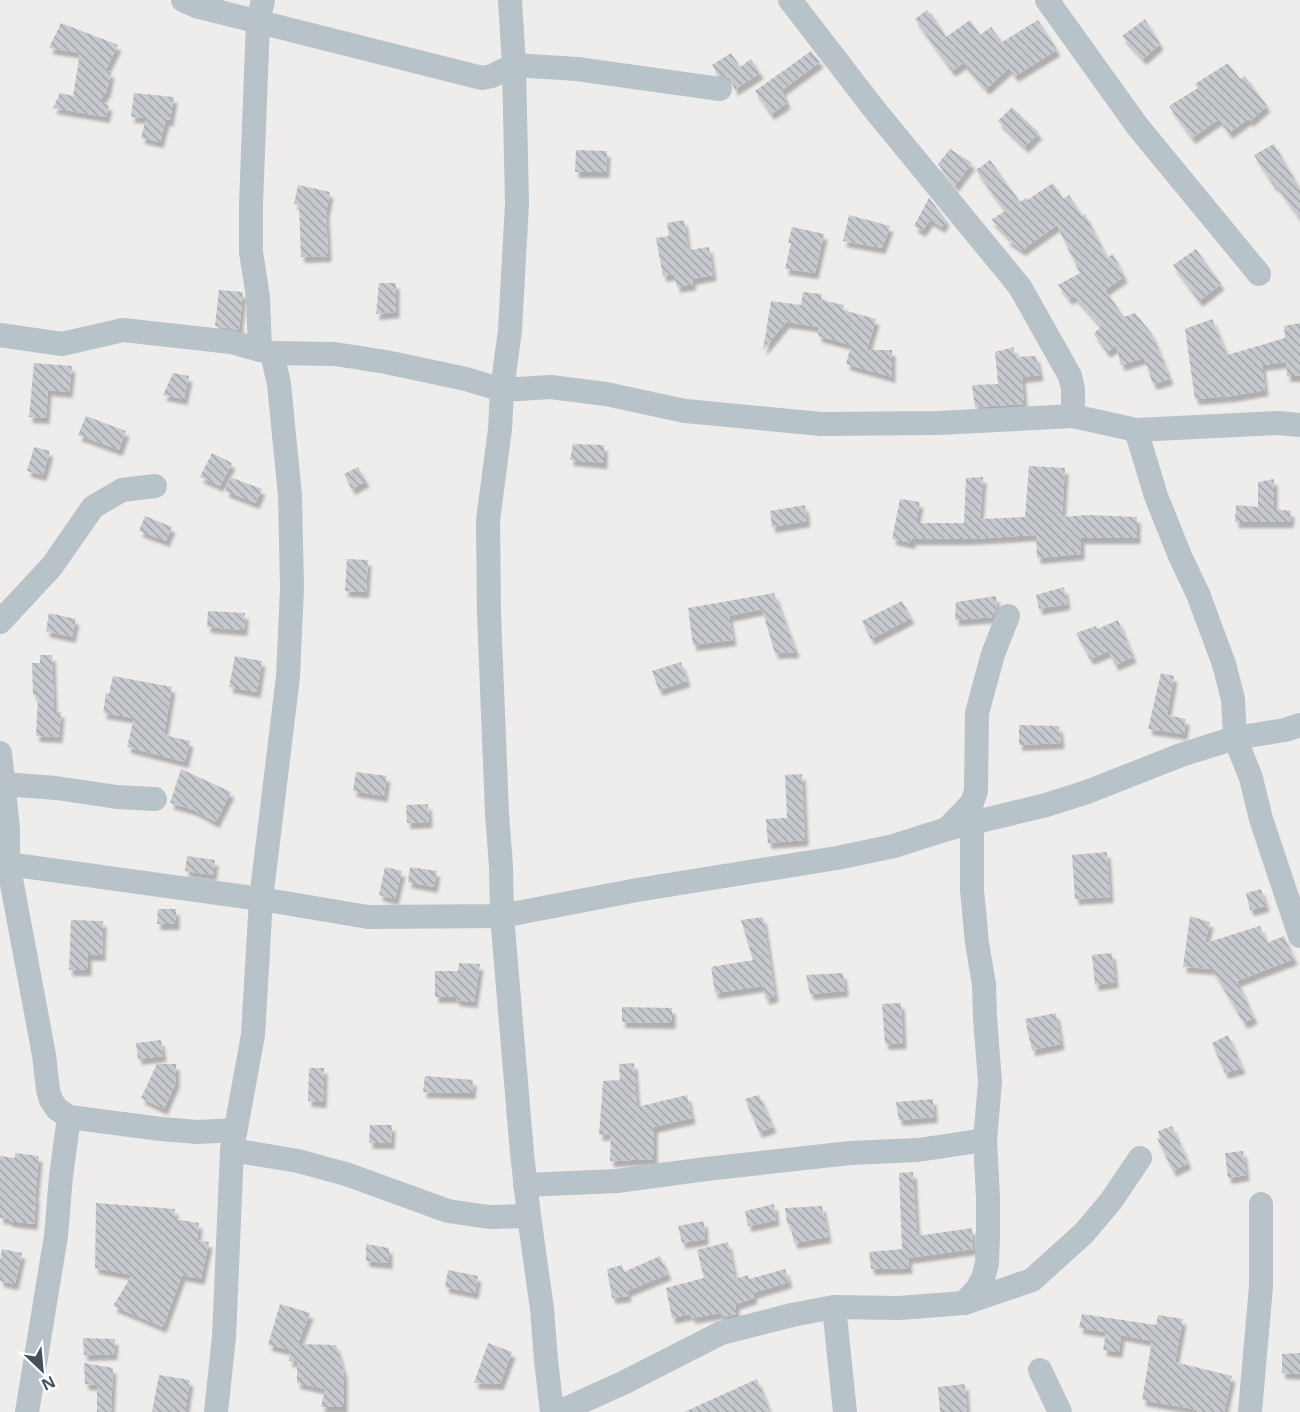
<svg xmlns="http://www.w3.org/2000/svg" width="1300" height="1412" font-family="'Noto Sans',sans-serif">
	<defs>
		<pattern id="building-back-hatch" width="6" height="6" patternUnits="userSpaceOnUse" patternTransform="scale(1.5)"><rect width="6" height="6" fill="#c6cacf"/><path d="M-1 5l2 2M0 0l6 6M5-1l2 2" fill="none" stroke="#a3a6ab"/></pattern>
		<filter id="shadow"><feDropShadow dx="3.5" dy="6" stdDeviation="1.5" flood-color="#0004"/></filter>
	</defs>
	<rect width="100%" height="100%" fill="#efecec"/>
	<g fill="url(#building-back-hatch)" filter="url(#shadow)">
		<path d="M927,10L930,14L931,13L946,37L970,20L980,35L991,27L1002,42L1038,20L1057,50L1015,76L1009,68L986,89L963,63L952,71L915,19Z"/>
		<path d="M1145,19L1160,44L1143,59L1122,36Z"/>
		<path d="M61,23L118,45L105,71L111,72L107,91L99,102L109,105L106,117L53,108L60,93L73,96L80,53L49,48Z"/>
		<path d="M811,51L820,62L782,90L787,103L771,114L755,91Z"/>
		<path d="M731,53L740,67L751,59L760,73L734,90L733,83L729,78L718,74L712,65Z"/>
		<path d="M1228,63L1240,79L1245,76L1267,106L1250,121L1248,119L1229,133L1219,119L1192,138L1169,106L1198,88L1195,84Z"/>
		<path d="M134,93L174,97L170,120H166L160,142L141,138L146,118L131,117Z"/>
		<path d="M1012,107L1039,133L1025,147L998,121Z"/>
		<path d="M1274,144L1300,189V219L1276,185L1274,186L1254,155Z"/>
		<path d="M950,149L972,163L955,186L938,164Z"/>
		<path d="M576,150L607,151L606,172H575Z"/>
		<path d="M990,160L1020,202L1026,198L1027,200L1053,183L1063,199L1069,195L1082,216L1085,214L1107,258L1113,254L1124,277L1105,290L1124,317L1135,313L1152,334L1170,379L1153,384L1144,358L1121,365L1116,346L1107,352L1094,334L1101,326L1074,296L1069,299L1058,285L1080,273L1057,225L1022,250L1006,239L1009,237L991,220L1005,211L976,170Z"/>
		<path d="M298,185L330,192L326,212L328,256L301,257L299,205L294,204Z"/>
		<path d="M929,198L946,220L942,227L930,220L922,231L914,226Z"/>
		<path d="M849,215L890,226L882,248L843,241Z"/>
		<path d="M684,220L688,250L709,247L713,275L692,279L693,284L677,287L674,274L663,276L656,238L669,236L667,223Z"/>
		<path d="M792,227L824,234L815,273L785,269L791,243H788Z"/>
		<path d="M1196,249L1221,284L1199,301L1173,265Z"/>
		<path d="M379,283H396V312L376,314Z"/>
		<path d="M219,290L243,292L239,330L215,326Z"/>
		<path d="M803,292L822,294L821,300L844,305L843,310L876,319L867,350H892V377L846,364L851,345L818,336L819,327L786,322L763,350L771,301L801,305Z"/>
		<path d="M1212,319L1227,355L1285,338L1284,326L1300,323V376H1287L1286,362L1262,365L1265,390L1232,396L1195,399L1185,329Z"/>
		<path d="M1014,347V357L1036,356L1040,375L1022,377L1024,404L975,407L972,385L998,384L995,352Z"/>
		<path d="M34,363L72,366L69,392L48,390L46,418L29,417Z"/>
		<path d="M173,373L189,376L184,399L163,395Z"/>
		<path d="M86,416L126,431L119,450L78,435Z"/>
		<path d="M573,444L604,445V463L570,460Z"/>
		<path d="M34,447L50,451L43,475L27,471Z"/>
		<path d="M212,453L232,463L220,486L200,477Z"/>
		<path d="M1029,466L1065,468L1062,517L1088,515L1137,517V538H1081V554L1037,558L1036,535L968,539H912V543L892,539L900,499L920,502L916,523H964L966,478L983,477L980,519L1025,517Z"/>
		<path d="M358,467L366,481L352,489L344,474Z"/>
		<path d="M230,477L262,489L256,503L225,491Z"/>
		<path d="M1274,479V509L1291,511L1290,522H1235L1236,505L1258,507V482Z"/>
		<path d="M805,505L807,521L772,527L770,511Z"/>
		<path d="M145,516L172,527L166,541L139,531Z"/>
		<path d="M347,559L368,560L366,592L345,591Z"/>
		<path d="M1064,587L1067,604L1039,609L1036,595Z"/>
		<path d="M774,593L796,652L775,653L762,609L729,616L733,640L693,645L688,608Z"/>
		<path d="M996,596L997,608L992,617L955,620L956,602Z"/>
		<path d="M902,601L911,618L871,639L862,621Z"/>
		<path d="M208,611L245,613L244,630L207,627Z"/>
		<path d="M49,613L76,619L72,637L46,631Z"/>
		<path d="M1118,620L1133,657L1115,665L1109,651L1090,659L1076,633L1096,626L1097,629Z"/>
		<path d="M40,655H52L54,711L61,712L59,737L36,736L38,695H33L32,663H40Z"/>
		<path d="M235,656L262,661L257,692L229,687Z"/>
		<path d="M681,662L687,681L659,690L652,671Z"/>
		<path d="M1161,673L1174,676L1167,715L1186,719L1184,734L1148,729Z"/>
		<path d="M113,676L172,687L164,735L190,741L185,762L127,747L134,718L103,713L106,693L109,694Z"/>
		<path d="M1019,725L1059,726L1061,743L1019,745Z"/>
		<path d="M181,769L231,792L216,822L194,810L170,803Z"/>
		<path d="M356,772L387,776L384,796L353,791Z"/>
		<path d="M802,774L805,840L768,843L766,819L787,818L785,775Z"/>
		<path d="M428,804L429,822L407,823L406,805Z"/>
		<path d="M1107,852L1110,897L1075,899L1072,855Z"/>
		<path d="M187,856L215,860L213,875L185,871Z"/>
		<path d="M385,867L402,871L395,899L379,895Z"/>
		<path d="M410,867L437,871L434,887L408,882Z"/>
		<path d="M1261,889L1266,906L1250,910L1246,893Z"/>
		<path d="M158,909H176V924H157Z"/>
		<path d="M1190,916L1210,922L1205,943L1260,926L1267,943L1284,936L1294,959L1237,981L1254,1018L1244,1023L1212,969L1183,967Z"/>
		<path d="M763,917L775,996L766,999L762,986L715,993L711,967L753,960L741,920Z"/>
		<path d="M71,920L103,921L102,955H88V970H69Z"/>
		<path d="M1112,953L1115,982L1095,985L1092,955Z"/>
		<path d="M459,963L480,964L474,1002L456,1000V997H435V971H458Z"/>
		<path d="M843,973L845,991L810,994L806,975Z"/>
		<path d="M901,1003L903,1043L885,1044L882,1004Z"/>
		<path d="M622,1007L672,1008V1023L622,1022Z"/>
		<path d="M1056,1013L1061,1044L1032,1050L1025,1019Z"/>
		<path d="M1228,1035L1242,1068L1225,1073L1212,1043Z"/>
		<path d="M161,1040L163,1056L138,1059L136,1043Z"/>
		<path d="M634,1063L637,1107L687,1095L692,1118L654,1127V1159L610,1161L611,1134L599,1135L603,1081L620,1080L619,1064Z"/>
		<path d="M157,1064H176V1082L164,1109L141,1098Z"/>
		<path d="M309,1068H324L323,1102L308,1101Z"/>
		<path d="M425,1076L473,1080L472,1093L423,1092Z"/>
		<path d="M759,1095L773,1127L759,1132L745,1099Z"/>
		<path d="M933,1099L934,1117L899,1120L896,1102Z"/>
		<path d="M370,1125H392L391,1143H369Z"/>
		<path d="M1172,1126L1188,1163L1173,1171L1157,1138L1160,1139L1158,1131Z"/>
		<path d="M1243,1151L1246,1175L1228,1178L1225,1153Z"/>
		<path d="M15,1153L39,1156L35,1198H36L34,1224L9,1221V1219L0,1218V1156L15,1158Z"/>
		<path d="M913,1172L917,1236L972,1228L973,1249L908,1258L909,1268L871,1269L869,1252L902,1249L899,1173Z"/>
		<path d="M96,1203L175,1209L174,1219L199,1223L197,1240L209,1242L201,1279L182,1275L163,1327L113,1306L132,1275L95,1268Z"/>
		<path d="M774,1204L776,1220L748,1226L745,1211Z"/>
		<path d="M822,1206L828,1237L794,1243L790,1224H787L785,1208Z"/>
		<path d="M704,1221L705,1239L682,1243L678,1226Z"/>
		<path d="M728,1242L735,1279L748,1275L749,1279L785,1269L789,1282L753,1293L754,1298L736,1304V1314L722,1318L720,1313L692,1318L691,1314L672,1318L666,1288L704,1278L697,1250Z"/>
		<path d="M366,1244L389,1248V1263L366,1261Z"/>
		<path d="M2,1249L22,1253L15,1284L0,1281V1261Z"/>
		<path d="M660,1256L668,1274L627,1291L628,1296L612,1298L607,1269L622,1265L624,1272Z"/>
		<path d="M448,1270L478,1276L475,1293L445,1287Z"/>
		<path d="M280,1304L310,1313L298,1344L336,1345L344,1373V1407H321L325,1389L297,1383V1361H289L290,1350L268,1345Z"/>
		<path d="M1082,1314L1156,1325L1158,1315L1183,1319L1175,1362L1232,1376L1224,1412H1193L1194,1409L1142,1400L1152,1341L1121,1335L1119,1352L1103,1350L1106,1332L1079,1328Z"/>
		<path d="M83,1338L115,1339L114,1354L84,1355Z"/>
		<path d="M488,1343L512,1352L500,1384L474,1383Z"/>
		<path d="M1300,1353V1374L1282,1373V1354Z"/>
		<path d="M84,1363L113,1368L111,1412H97V1385L85,1384Z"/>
		<path d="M159,1375L190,1380L185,1412H152Z"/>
		<path d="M757,1379L770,1412H684Z"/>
		<path d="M965,1384L967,1412H940L938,1387Z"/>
	</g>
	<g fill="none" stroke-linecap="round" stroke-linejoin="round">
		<g stroke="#b8c2c9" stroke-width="24">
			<path d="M183,0L196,6L482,78L492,76L514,65L577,69L720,89"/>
			<path d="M510,0L514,65L517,204L510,330L502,390L500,429L488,520L489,614L497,813L501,867L502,916L522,1153L529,1216L542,1309L546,1360L552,1412"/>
			<path d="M790,0L874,109L1020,287L1070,376L1073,389V416"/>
			<path d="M1047,0L1138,127L1259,274"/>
			<path d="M0,335L62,344L123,330L231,342L272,353L279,384L290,496L292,588L288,677L261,899L253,1035L232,1150L224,1337L216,1412"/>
			<path d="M260,350L258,297L251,252V204L258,22L263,0"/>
			<path d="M272,353L335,354L386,362L466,379L502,390L551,387L606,394L685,411L821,424L939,423L1073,416L1136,430L1278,423L1300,425"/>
			<path d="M1136,430L1156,496L1180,556L1198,594L1224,664L1233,699L1235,738L1251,778L1261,819L1300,936"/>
			<path d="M0,622L52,566L93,507L122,490L155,486"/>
			<path d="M0,753L8,829V863L44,1055L48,1090L51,1100L57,1109L69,1117L161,1129L198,1132L235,1130"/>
			<path d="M4,784L56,788L117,797L155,799"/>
			<path d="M947,829L972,803L976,791L977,713L993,654L1008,616"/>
			<path d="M0,863L261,899L368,917L502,916L637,890L837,858L894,846L947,829L1046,805L1087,792L1181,755L1235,738L1285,730L1300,725"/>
			<path d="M232,1150L298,1161L346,1174L448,1211L489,1217L529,1216"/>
			<path d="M525,1185L617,1181L706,1169L850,1153L918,1150L985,1140"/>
			<path d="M965,1303L1032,1280L1084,1233L1111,1201L1140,1158"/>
			<path d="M834,1307L845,1412"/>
			<path d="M1040,1370L1060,1412"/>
			<path d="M27,1412L56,1236L61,1176L69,1117"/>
			<path d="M559,1412L625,1382L721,1333L792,1315L834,1307L899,1308L964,1303L977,1289L983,1278L987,1264L988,1236V1197L985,1140L990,1082L985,1018L984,984L977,943L972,890V824"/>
			<path d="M1250,1412L1261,1286V1204"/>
		</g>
	</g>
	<g transform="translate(42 1370) rotate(154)" stroke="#ffffff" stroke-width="4.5" paint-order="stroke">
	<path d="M0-4.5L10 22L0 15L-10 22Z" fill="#455159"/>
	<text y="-9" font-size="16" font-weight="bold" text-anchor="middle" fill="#455159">N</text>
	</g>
</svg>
